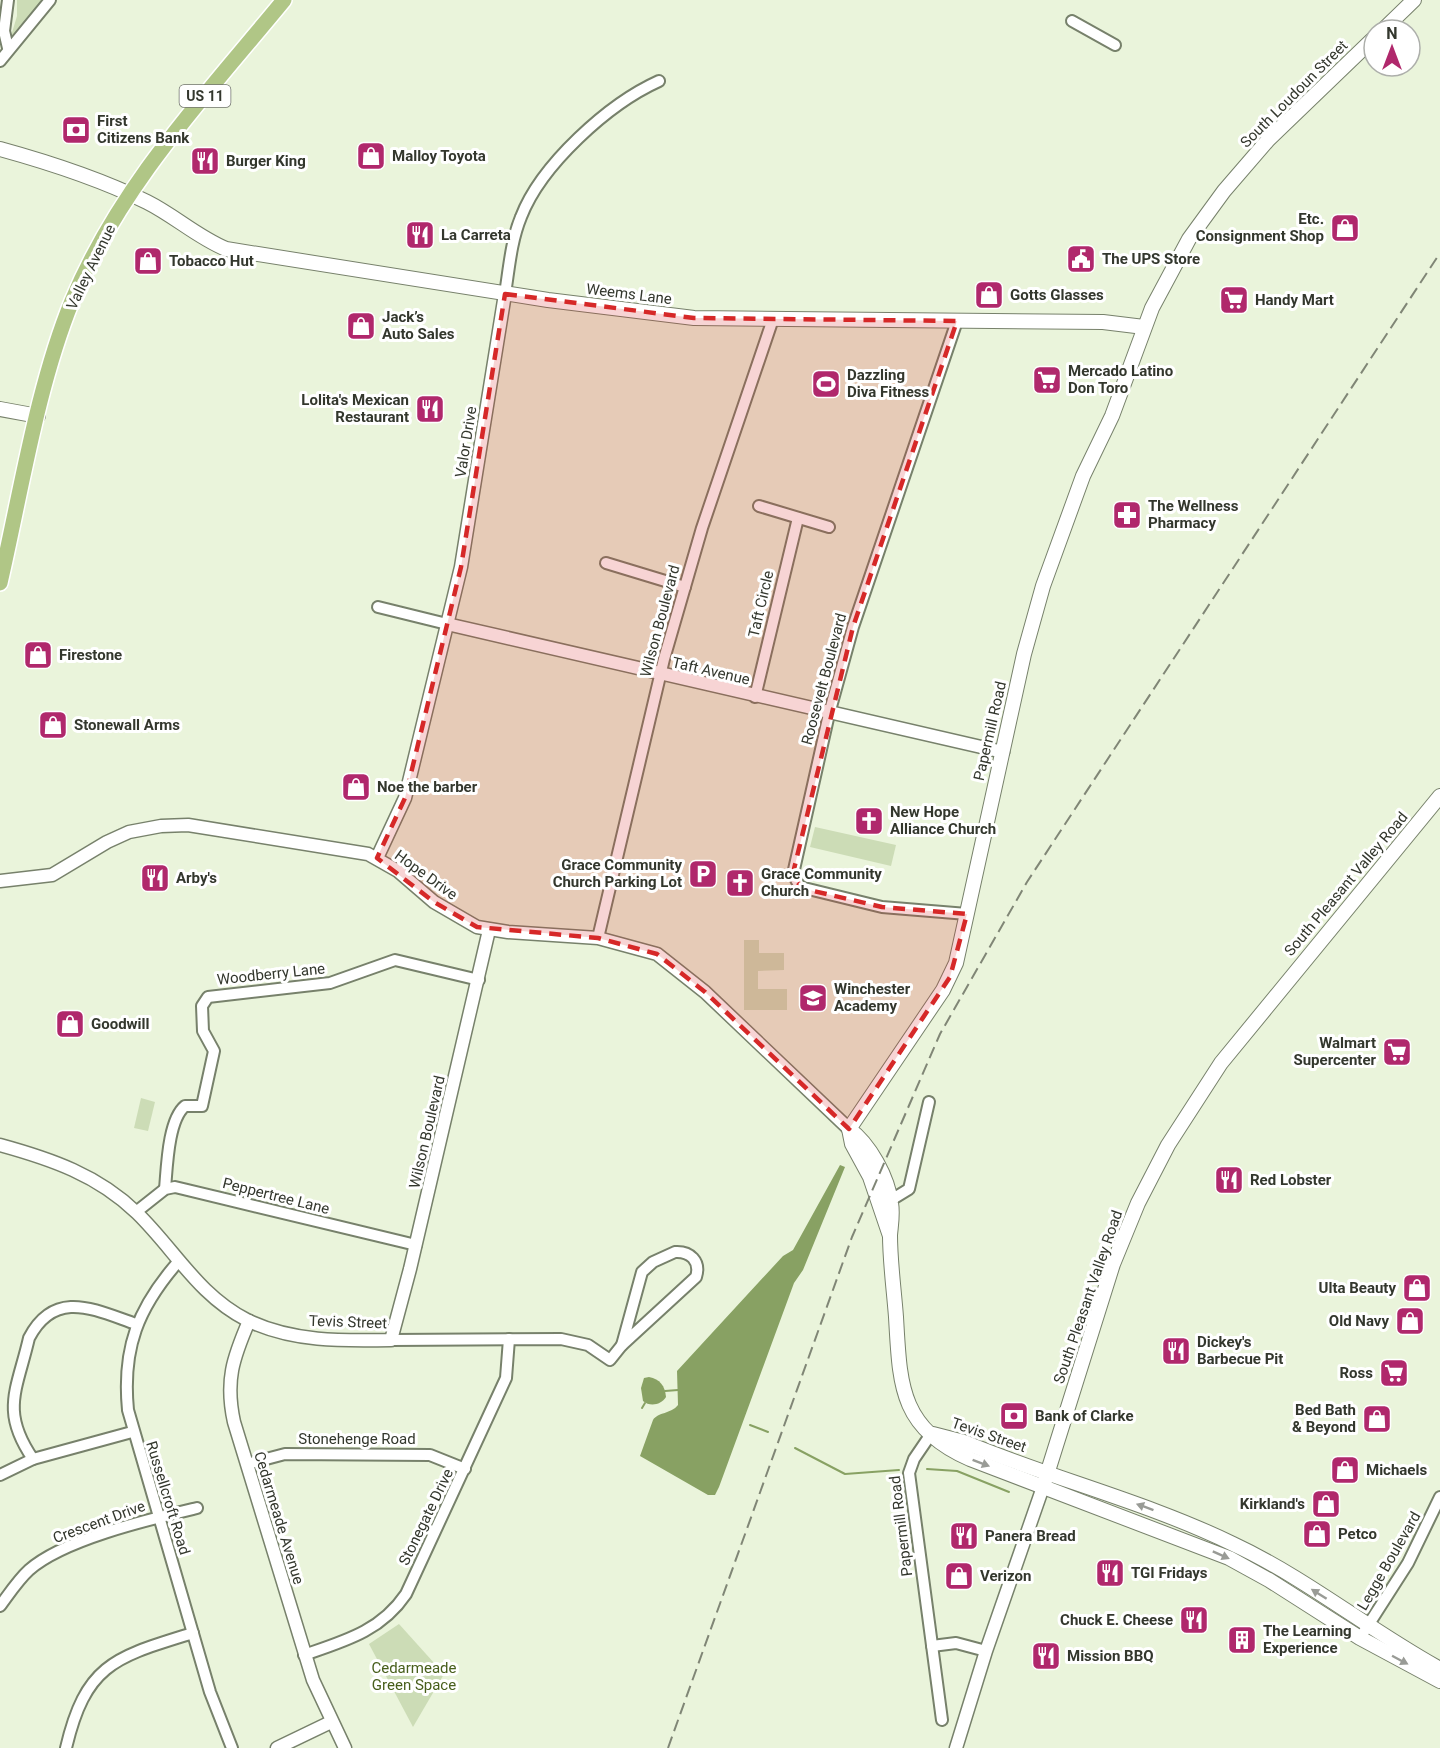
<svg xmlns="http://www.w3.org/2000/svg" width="1440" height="1748" font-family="Roboto,sans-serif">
	<rect width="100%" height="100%" fill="#eaf4db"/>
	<g fill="#ccdcb6">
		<path d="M17,0H45L13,36H11L17,16Z"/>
		<path d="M815,827L896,845L891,866L810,847Z"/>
		<path d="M744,940H759V953H784V970L758,971V989H787V1010H744Z"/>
		<path d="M141,1098L155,1102L148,1131L134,1128Z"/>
		<path d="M399,1624L444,1674L413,1727L369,1644Z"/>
	</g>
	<g fill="#88a163">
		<path d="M840,1165L845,1167L803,1270L794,1283L719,1487L715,1495H708L640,1456L653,1420C658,1412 671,1414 678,1405L677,1371L783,1256L793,1250Z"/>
		<path d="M649,1377C660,1379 665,1386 666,1397C661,1405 650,1407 643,1401L641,1388L644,1378Z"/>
	</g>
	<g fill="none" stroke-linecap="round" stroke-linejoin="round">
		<g stroke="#88a163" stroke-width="2">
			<path d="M665,1391L678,1390"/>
			<path d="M642,1408L645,1403"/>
			<path d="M750,1425L768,1432"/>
			<path d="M795,1448L845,1474L899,1470"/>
			<path d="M927,1469L957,1471L1009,1492"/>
		</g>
		<g stroke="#77816b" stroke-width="14">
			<g id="minor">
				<path d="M8,0L4,31L8,48"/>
				<path d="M1072,21L1115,45"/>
				<path d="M0,61L50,0"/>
				<path d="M505,294C509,269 511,241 521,217C541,165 608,104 659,81"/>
				<path d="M957,321L853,627L829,714L793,874L800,887L882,907L967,914"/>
				<path d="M759,506L829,527"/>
				<path d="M606,563L685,587"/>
				<path d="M378,607L447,624"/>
				<path d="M755,697L798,518"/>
				<path d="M598,938L664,659L702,528L773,319"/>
				<path d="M165,1189C167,1167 168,1120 185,1106H202L214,1051L203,1031L202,1006L208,997L330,983L395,960L479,980"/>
				<path d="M891,1200L909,1189L929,1102"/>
				<path d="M136,1212L165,1189L175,1187L416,1245"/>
				<path d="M675,1252C690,1251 701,1261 696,1277L622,1345L642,1272L653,1262Z"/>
				<path d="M178,1262C138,1308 122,1348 128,1410L210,1692L232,1748"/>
				<path d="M391,1340L561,1339L588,1345L610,1360L622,1345"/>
				<path d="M931,1434L914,1459L909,1473L942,1720"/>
				<path d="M33,1459C0,1411 17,1390 29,1338C55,1288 95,1310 136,1324"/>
				<path d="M247,1464L285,1454L430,1455L465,1469"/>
				<path d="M0,1475L33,1459L132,1432"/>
				<path d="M0,1606C9,1594 18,1580 29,1570C64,1539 151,1519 197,1508"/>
				<path d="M1360,1638L1408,1563L1440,1497"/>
				<path d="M932,1646L956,1643L986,1651"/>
				<path d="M304,1655C345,1641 381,1631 406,1594L506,1378L509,1339"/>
				<path d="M66,1748C86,1663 116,1657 193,1633"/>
			</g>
		</g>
		<g stroke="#77816b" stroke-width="15">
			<g id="tertiary">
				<path d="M447,624L1003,752"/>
				<path d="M377,858L405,798L461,567L505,294"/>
				<path d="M0,881L52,875L107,842L129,832L161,826L188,825L368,854L398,871L434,902L477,927L508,932L598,938L657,954L705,992L849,1129"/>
				<path d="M0,1145C51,1159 98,1175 137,1213C175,1250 198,1295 247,1320C292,1342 342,1341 391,1340L410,1269L489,930"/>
				<path d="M249,1321C233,1358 225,1381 234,1422L313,1680L345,1748"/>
				<path d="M277,1748L331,1722"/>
				<path d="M956,1748L986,1651L1043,1487"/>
			</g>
		</g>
		<g stroke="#77816b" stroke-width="16">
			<g id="secondary">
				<path d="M1383,30L1414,0"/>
				<path d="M0,149C51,163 100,179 147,202C175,216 197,237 226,249L548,300L694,318L1103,322L1144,327"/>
				<path d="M0,409L38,416"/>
				<path d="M849,1129C870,1144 888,1178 891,1203C893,1214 891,1224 890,1235C890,1262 894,1290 896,1317C900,1384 899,1428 970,1459L1229,1558L1269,1580L1360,1638L1440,1681"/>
				<path d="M890,1236L870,1177L852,1144L849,1129L943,990L956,963L1024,654L1043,586L1083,476L1112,416L1152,308L1189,239L1224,191L1268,140L1374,38"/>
				<path d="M933,1434L964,1442C1053,1479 1147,1502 1233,1544C1306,1578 1369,1630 1440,1669"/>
				<path d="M1043,1487L1113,1264L1138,1203L1168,1145L1221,1063L1440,796"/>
			</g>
		</g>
		<g stroke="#fff" stroke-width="18">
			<path id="primary" d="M0,583C21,492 37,387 72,301C120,185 206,95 284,0"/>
		</g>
		<use href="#minor" stroke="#fff" stroke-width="10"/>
		<use href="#tertiary" stroke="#fff" stroke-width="12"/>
		<use href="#secondary" stroke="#fff" stroke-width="14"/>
		<use href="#primary" stroke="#b0c686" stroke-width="15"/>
		<path stroke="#808676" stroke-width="2" stroke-dasharray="12 6" stroke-linecap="butt" d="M668,1748L852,1237L940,1034L1027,882L1440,253"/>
	</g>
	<defs><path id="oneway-solid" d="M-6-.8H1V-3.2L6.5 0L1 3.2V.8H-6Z" transform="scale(1.5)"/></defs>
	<g fill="#999b96">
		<use href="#oneway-solid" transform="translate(981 1463) rotate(21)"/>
		<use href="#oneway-solid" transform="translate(1145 1507) rotate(-160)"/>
		<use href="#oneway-solid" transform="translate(1221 1555) rotate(24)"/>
		<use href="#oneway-solid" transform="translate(1319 1594) rotate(-148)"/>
		<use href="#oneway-solid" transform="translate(1400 1660) rotate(28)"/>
	</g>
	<path fill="#d62828" fill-opacity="0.2" stroke="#d62828" stroke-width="4.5" stroke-dasharray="12 8" stroke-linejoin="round" d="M505,294L694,318L957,321L853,627L794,869L797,882L805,889L882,907L967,914L950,977L849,1129L705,992L657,954L598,938L477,927L434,902L377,858L405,798L461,567Z"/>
	<defs>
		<g id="bank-square" transform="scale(1.5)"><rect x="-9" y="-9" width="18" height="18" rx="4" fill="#b0286c" stroke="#fff"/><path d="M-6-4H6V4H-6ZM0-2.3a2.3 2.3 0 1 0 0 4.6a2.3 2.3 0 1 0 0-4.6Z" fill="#fff"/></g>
		<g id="shop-square" transform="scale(1.5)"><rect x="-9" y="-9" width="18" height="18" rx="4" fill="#b0286c" stroke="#fff"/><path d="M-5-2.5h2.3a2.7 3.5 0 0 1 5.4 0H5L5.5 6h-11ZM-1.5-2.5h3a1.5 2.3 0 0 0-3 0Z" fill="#fff"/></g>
		<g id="restaurant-square" transform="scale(1.5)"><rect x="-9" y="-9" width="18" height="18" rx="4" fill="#b0286c" stroke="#fff"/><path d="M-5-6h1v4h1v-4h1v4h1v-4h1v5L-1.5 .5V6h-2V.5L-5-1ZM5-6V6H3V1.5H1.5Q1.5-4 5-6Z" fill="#fff"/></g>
		<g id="civic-square" transform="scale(1.5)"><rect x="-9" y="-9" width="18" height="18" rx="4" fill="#b0286c" stroke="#fff"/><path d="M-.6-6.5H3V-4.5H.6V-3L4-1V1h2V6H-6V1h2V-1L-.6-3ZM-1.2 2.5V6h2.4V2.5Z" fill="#fff"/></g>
		<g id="supermarket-square" transform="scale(1.5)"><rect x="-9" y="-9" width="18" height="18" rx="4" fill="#b0286c" stroke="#fff"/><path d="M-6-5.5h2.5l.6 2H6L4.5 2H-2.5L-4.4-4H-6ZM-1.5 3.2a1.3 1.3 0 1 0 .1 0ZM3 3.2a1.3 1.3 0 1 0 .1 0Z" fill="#fff"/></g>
		<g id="stadium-square" transform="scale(1.5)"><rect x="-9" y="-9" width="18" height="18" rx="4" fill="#b0286c" stroke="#fff"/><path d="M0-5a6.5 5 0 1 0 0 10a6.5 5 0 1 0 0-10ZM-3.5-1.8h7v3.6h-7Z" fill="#fff"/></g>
		<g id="pharmacy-square" transform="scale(1.5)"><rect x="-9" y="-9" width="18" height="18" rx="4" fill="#b0286c" stroke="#fff"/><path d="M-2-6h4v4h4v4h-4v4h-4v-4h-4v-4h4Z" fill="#fff"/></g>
		<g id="church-square" transform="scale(1.5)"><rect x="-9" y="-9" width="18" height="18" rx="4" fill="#b0286c" stroke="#fff"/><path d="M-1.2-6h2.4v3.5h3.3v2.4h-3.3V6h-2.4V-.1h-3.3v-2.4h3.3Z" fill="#fff"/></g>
		<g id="parking-square" transform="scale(1.5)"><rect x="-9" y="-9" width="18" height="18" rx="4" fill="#b0286c" stroke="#fff"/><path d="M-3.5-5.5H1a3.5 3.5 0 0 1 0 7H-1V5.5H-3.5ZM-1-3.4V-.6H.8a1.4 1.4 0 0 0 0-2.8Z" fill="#fff"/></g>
		<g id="school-square" transform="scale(1.5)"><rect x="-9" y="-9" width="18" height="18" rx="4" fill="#b0286c" stroke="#fff"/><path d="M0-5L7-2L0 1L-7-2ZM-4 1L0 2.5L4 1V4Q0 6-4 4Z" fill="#fff"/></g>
		<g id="building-square" transform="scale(1.5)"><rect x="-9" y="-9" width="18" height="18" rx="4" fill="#b0286c" stroke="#fff"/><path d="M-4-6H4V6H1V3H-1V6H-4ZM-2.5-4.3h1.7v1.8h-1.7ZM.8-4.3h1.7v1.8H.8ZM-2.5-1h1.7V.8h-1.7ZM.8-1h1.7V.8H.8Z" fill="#fff"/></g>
	</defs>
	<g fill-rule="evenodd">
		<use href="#bank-square" x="76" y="130"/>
		<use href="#shop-square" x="371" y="156"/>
		<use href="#restaurant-square" x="205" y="161"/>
		<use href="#shop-square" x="1345" y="228"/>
		<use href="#restaurant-square" x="420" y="235"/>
		<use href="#civic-square" x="1081" y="259"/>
		<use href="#shop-square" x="148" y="261"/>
		<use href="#shop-square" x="989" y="295"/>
		<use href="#supermarket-square" x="1234" y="300"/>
		<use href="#shop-square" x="361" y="326"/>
		<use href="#supermarket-square" x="1047" y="380"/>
		<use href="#stadium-square" x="826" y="384"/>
		<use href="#restaurant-square" x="430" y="409"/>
		<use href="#pharmacy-square" x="1127" y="515"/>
		<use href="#shop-square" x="38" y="655"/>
		<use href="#shop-square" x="53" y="725"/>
		<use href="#shop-square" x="356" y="787"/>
		<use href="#church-square" x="869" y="821"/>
		<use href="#parking-square" x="703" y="874"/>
		<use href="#restaurant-square" x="155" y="878"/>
		<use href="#church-square" x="740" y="883"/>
		<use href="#school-square" x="813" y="998"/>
		<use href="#shop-square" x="70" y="1024"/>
		<use href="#supermarket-square" x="1397" y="1052"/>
		<use href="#restaurant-square" x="1229" y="1180"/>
		<use href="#shop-square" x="1417" y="1288"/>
		<use href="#shop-square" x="1410" y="1321"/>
		<use href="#restaurant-square" x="1176" y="1351"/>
		<use href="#supermarket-square" x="1394" y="1373"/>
		<use href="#bank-square" x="1014" y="1416"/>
		<use href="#shop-square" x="1377" y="1419"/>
		<use href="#shop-square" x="1345" y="1470"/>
		<use href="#shop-square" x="1326" y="1504"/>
		<use href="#shop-square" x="1317" y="1534"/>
		<use href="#restaurant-square" x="964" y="1536"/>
		<use href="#restaurant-square" x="1110" y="1573"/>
		<use href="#shop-square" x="959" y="1576"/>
		<use href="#restaurant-square" x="1194" y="1620"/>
		<use href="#building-square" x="1242" y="1640"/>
		<use href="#restaurant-square" x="1046" y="1656"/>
	</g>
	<g text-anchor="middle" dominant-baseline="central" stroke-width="6" stroke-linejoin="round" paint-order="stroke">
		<rect fill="#fff" stroke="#70736c" stroke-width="1.5" x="179.5" y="85" width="51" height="22" rx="4.5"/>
		<g font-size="14" font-weight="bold" fill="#33372d">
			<text x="205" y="96">US 11</text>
		</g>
		<g font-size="15" fill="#33372d" stroke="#fff">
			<text transform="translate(1294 94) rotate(-45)">South Loudoun Street</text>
			<text transform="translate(91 267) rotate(-64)">Valley Avenue</text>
			<text transform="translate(629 294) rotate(7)">Weems Lane</text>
			<text transform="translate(466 442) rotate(-81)">Valor Drive</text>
			<text transform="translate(761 604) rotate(-77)">Taft Circle</text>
			<text transform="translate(660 621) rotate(-75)">Wilson Boulevard</text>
			<text transform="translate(711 671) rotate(13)">Taft Avenue</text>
			<text transform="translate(824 679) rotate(-75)">Roosevelt Boulevard</text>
			<text transform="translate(990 731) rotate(-77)">Papermill Road</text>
			<text transform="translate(426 875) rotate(36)">Hope Drive</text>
			<text transform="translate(1346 884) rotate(-50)">South Pleasant Valley Road</text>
			<text transform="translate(271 974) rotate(-6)">Woodberry Lane</text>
			<text transform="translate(427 1132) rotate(-77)">Wilson Boulevard</text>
			<text transform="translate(276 1196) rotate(14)">Peppertree Lane</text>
			<text transform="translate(1088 1297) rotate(-71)">South Pleasant Valley Road</text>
			<text transform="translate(348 1322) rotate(2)">Tevis Street</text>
			<text transform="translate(989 1435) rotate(19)">Tevis Street</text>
			<text x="357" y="1439">Stonehenge Road</text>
			<text transform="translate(168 1498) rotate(73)">Russellcroft Road</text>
			<text transform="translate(426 1517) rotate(-64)">Stonegate Drive</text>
			<text transform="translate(279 1518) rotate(73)">Cedarmeade Avenue</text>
			<text transform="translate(99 1522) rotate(-20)">Crescent Drive</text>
			<text transform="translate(901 1526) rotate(-97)">Papermill Road</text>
			<text transform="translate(1389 1561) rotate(-60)">Legge Boulevard</text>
		</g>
		<g font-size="15" font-weight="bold" fill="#33372d" stroke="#fff" text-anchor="start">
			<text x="97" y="121">First<tspan x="97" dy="17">Citizens Bank</tspan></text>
			<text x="392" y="156">Malloy Toyota</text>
			<text x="226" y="161">Burger King</text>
			<text x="1324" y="219" text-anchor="end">Etc.<tspan x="1324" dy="17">Consignment Shop</tspan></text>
			<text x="441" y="235">La Carreta</text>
			<text x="1102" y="259">The UPS Store</text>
			<text x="169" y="261">Tobacco Hut</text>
			<text x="1010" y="295">Gotts Glasses</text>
			<text x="1255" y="300">Handy Mart</text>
			<text x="382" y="317">Jack’s<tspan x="382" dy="17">Auto Sales</tspan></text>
			<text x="1068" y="371">Mercado Latino<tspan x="1068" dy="17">Don Toro</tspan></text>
			<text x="847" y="375">Dazzling<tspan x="847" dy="17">Diva Fitness</tspan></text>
			<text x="409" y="400" text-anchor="end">Lolita's Mexican<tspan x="409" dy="17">Restaurant</tspan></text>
			<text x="1148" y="506">The Wellness<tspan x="1148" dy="17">Pharmacy</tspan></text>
			<text x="59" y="655">Firestone</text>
			<text x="74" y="725">Stonewall Arms</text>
			<text x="377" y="787">Noe the barber</text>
			<text x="890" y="812">New Hope<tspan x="890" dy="17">Alliance Church</tspan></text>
			<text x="682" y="865" text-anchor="end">Grace Community<tspan x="682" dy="17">Church Parking Lot</tspan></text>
			<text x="761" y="874">Grace Community<tspan x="761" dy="17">Church</tspan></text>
			<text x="176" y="878">Arby's</text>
			<text x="834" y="989">Winchester<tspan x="834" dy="17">Academy</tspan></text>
			<text x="91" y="1024">Goodwill</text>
			<text x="1376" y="1043" text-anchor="end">Walmart<tspan x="1376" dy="17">Supercenter</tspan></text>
			<text x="1250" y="1180">Red Lobster</text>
			<text x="1396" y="1288" text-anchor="end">Ulta Beauty</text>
			<text x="1389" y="1321" text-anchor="end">Old Navy</text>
			<text x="1197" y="1342">Dickey's<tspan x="1197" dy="17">Barbecue Pit</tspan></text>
			<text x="1373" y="1373" text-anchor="end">Ross</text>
			<text x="1356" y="1410" text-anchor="end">Bed Bath<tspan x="1356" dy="17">&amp; Beyond</tspan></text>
			<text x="1035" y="1416">Bank of Clarke</text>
			<text x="1366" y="1470">Michaels</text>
			<text x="1305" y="1504" text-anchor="end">Kirkland's</text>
			<text x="1338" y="1534">Petco</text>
			<text x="985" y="1536">Panera Bread</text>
			<text x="1131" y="1573">TGI Fridays</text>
			<text x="980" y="1576">Verizon</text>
			<text x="1173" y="1620" text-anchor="end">Chuck E. Cheese</text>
			<text x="1263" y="1631">The Learning<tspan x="1263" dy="17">Experience</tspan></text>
			<text x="1067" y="1656">Mission BBQ</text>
		</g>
		<g font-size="15" fill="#485f1c" stroke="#fff">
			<text x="414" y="1668">Cedarmeade<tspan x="414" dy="17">Green Space</tspan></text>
		</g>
	</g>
	<g transform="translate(1392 48)"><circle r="28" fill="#ffffff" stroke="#adafab" stroke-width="1.5"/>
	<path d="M0-4.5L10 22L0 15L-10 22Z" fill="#b0286c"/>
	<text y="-9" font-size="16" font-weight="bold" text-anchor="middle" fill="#33372d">N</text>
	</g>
</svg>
